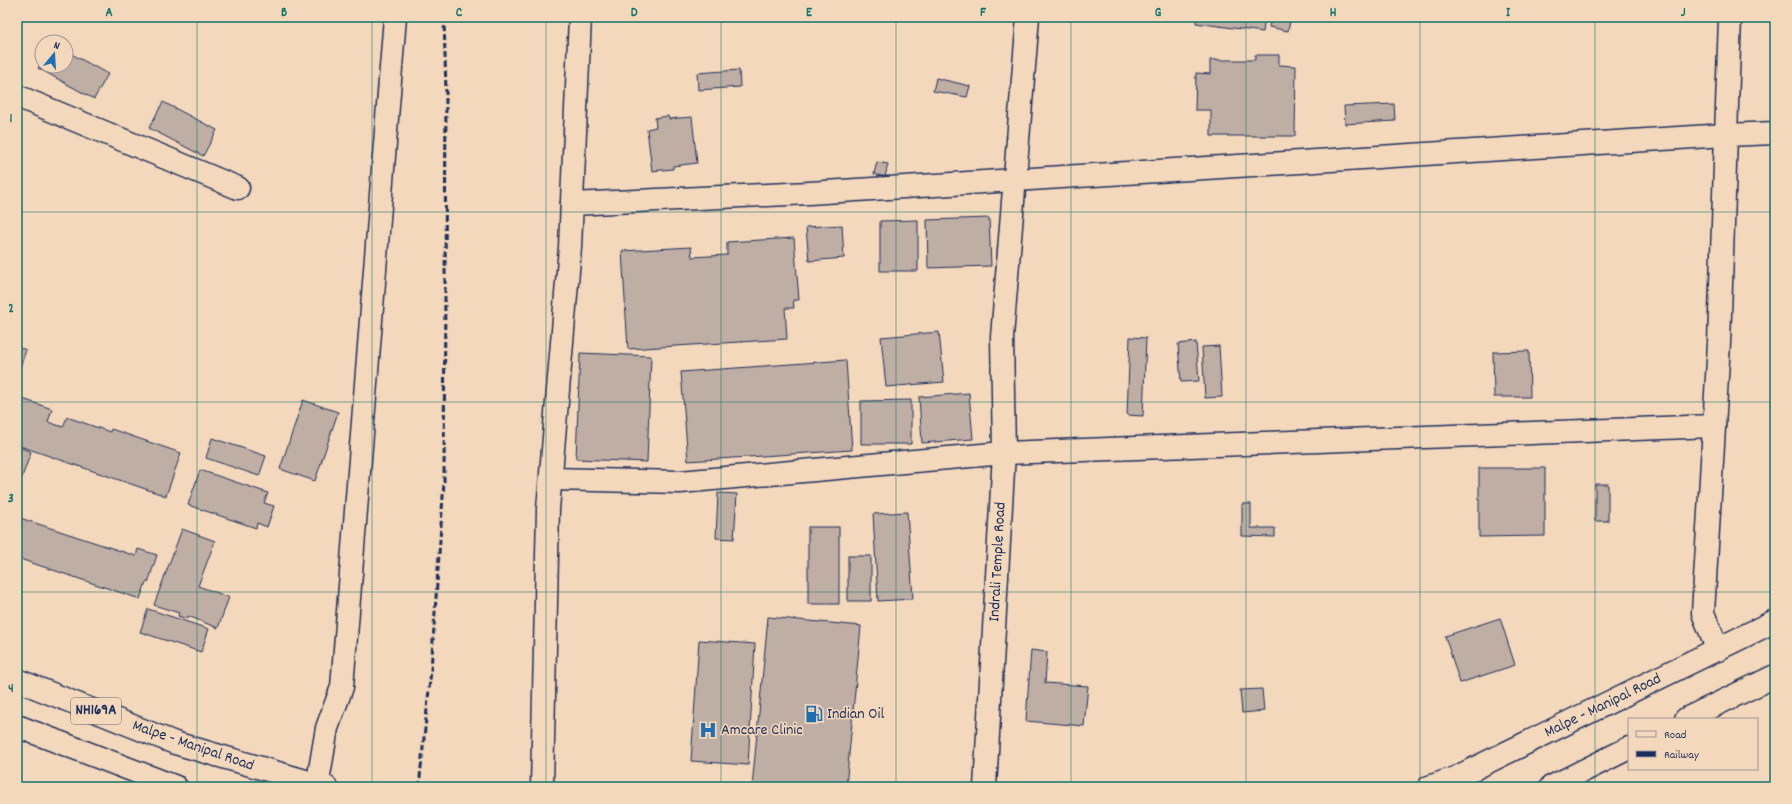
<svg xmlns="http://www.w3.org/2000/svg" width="1792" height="804" font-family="Dekko,sans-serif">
	<rect width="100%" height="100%" fill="#f4d8bb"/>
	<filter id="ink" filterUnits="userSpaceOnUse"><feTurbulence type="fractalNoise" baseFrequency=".025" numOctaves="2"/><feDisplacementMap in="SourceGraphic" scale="8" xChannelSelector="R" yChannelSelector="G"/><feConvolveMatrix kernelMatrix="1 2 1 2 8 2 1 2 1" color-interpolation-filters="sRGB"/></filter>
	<g filter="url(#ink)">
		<g fill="#bfaea4" stroke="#1b2f5e">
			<path d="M1196,17H1265L1263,32L1196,23Z"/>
			<path d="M1271,17H1291L1288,31L1269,27Z"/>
			<path d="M66,51L108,74L94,99L38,68L42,61V66H66Z"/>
			<path d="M1255,55H1279V65L1296,66L1295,136H1211V110H1195L1196,73L1210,74V60H1255Z"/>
			<path d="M739,70L740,87L698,90L697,73Z"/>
			<path d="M936,78L970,86L967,97L933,91Z"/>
			<path d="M163,102L217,130L203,156L149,128Z"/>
			<path d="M1394,104L1395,121L1345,124L1344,106Z"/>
			<path d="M668,116L669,119L692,117L697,163L673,166V169L652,171L647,129L656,127L655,118Z"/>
			<path d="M877,162L888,164L885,177L874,174Z"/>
			<path d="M989,218L991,266L928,268L927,220Z"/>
			<path d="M918,220V271H880V221Z"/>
			<path d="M842,225L844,258L809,261L806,227Z"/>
			<path d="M794,238L799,300H793L794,308H785L787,339L628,349L622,251L691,247L692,257L727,255V242Z"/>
			<path d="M939,332L944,382L886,387L881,337Z"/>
			<path d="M1130,337L1146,338L1143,416L1127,415Z"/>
			<path d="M1196,342L1199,381L1181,382L1178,344Z"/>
			<path d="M1219,346L1222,397L1205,398L1202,347Z"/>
			<path d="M17,347L26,350L17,376Z"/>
			<path d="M1529,351L1530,397H1494L1493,352Z"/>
			<path d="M580,353L651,356L647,462L576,459Z"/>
			<path d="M846,360L852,450L688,461L681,372Z"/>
			<path d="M969,393L973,439L922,443L919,397Z"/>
			<path d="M17,397L52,409L48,422L63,427L67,417L110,432L111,429L181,453L166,496L17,445Z"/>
			<path d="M303,400L338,412L315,481L280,469Z"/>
			<path d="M911,400V444H861V401Z"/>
			<path d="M1773,408H1775V446Z"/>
			<path d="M212,438L266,456L259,476L206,458Z"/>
			<path d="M17,446L31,452L17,491Z"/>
			<path d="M1479,468H1545V536L1479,537Z"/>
			<path d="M200,470L268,493L264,503L274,506L267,527L257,523L256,528L188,505Z"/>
			<rect x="1595" y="484" width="13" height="37"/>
			<path d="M718,493L737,494L734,539L716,538Z"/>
			<path d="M1242,504H1251V528H1275V537L1242,536Z"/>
			<path d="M907,512L913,599L878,601L873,514Z"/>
			<path d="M17,517L136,556L138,549L157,555L148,583L146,582L140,599L17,558Z"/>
			<rect x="808" y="527" width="31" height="77"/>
			<path d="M182,529L215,541L198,586L229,597L218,628L188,616L187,619L178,616L179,613L154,605Z"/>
			<rect x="848" y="556" width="23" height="45"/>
			<path d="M148,609L209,629L201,652L140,632Z"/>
			<path d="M768,617L861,626L846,787H752Z"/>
			<path d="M1500,618L1515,665L1460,683L1445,636Z"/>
			<path d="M699,640L755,644L748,765L691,761Z"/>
			<path d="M1031,650L1047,652L1045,683L1088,686L1084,726L1026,721Z"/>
			<path d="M1262,689L1264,711L1242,713L1240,690Z"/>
		</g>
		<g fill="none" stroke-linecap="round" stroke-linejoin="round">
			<g stroke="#1b2f5e" stroke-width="25">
				<g id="street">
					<path d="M17,96L238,188"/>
					<path d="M572,204L809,193L1726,135L1775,133"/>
					<path d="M551,479L680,482L1004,453L1714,426"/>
					<path d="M1718,650L1703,613L1719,343L1730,17"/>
					<path d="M317,787L327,728L342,687L395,17"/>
					<path d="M542,787L548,509L570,247L580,17"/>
					<path d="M985,787L1004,453L1002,337L1028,17"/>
				</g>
			</g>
			<g stroke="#1b2f5e" stroke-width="25">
				<g id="highway">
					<path d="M17,680L175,743L326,787"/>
					<path d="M1686,719L1775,676"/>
					<path d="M17,726L176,787"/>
					<path d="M1429,787L1455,778L1775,621"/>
					<path d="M1551,787L1629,748"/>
				</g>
			</g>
			<use href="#street" stroke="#f4d8bb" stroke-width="22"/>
			<use href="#highway" stroke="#f4d8bb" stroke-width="22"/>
			<path stroke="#1b2f5e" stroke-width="3" stroke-dasharray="6 3" stroke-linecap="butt" d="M419,787L431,670L444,482L446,94L444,17"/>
		</g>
	</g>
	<path fill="none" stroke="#0f766e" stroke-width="1" stroke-opacity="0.55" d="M197,17V787M372,17V787M546,17V787M721,17V787M896,17V787M1071,17V787M1246,17V787M1420,17V787M1595,17V787M17,212H1775M17,402H1775M17,592H1775"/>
	<defs>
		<g id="fuel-bare" transform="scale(1.38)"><path d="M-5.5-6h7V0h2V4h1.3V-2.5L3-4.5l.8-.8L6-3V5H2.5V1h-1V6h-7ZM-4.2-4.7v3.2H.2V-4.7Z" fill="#1f6fb2" stroke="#f4d8bb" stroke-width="2.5" paint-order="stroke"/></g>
		<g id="hospital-bare" transform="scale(1.38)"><path d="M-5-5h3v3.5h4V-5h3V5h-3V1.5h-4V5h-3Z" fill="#1f6fb2" stroke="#f4d8bb" stroke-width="2.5" paint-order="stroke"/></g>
	</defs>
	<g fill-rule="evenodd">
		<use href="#fuel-bare" x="814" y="714"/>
		<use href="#hospital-bare" x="708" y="730"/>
	</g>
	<g text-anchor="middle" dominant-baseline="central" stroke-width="3" stroke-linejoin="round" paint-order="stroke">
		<rect fill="#f4d8bb" stroke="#5c627a" stroke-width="1" x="71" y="698" width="50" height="26" rx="3"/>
		<g font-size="15" font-weight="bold" fill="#1b2f5e">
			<text x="96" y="711">NH169A</text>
		</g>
		<g font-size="16" fill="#1b2f5e" stroke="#f4d8bb">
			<text transform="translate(998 562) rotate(-87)">Indrali Temple Road</text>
			<text transform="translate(1603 706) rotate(-26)">Malpe - Manipal Road</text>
			<text transform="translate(193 746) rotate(19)">Malpe - Manipal Road</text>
		</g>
		<g font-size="16" fill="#1b2f5e" stroke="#f4d8bb" text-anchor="start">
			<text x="827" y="714">Indian Oil</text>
			<text x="721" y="730">Amcare Clinic</text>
		</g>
	</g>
	<rect width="1792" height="804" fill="none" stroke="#f4d8bb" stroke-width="44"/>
	<rect x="1628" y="718" width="130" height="52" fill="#f4d8bb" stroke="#9d9496"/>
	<rect x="1636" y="731" width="20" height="6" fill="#f4d8bb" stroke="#9d9496"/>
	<text x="1664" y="738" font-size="12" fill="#1b2f5e">Road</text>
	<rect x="1636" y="751" width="20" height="6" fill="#1b2f5e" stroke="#9d9496"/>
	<text x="1664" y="758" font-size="12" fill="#1b2f5e">Railway</text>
	<g transform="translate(54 54) rotate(18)"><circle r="19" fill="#f4d8bb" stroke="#9d9496"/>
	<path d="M0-3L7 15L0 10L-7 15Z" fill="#1f6fb2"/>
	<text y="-6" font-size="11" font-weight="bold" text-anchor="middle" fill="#1b2f5e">N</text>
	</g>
	<rect x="22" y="22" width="1748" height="760" fill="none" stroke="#0f766e" stroke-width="1.5"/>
	<g font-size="13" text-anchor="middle" font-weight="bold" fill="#0f766e">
		<text x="109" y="16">A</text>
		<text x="284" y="16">B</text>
		<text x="459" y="16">C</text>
		<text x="634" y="16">D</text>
		<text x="809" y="16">E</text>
		<text x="983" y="16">F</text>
		<text x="1158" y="16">G</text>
		<text x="1333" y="16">H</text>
		<text x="1508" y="16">I</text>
		<text x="1683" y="16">J</text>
		<text x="11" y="122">1</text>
		<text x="11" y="312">2</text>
		<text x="11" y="502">3</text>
		<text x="11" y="692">4</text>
	</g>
</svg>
